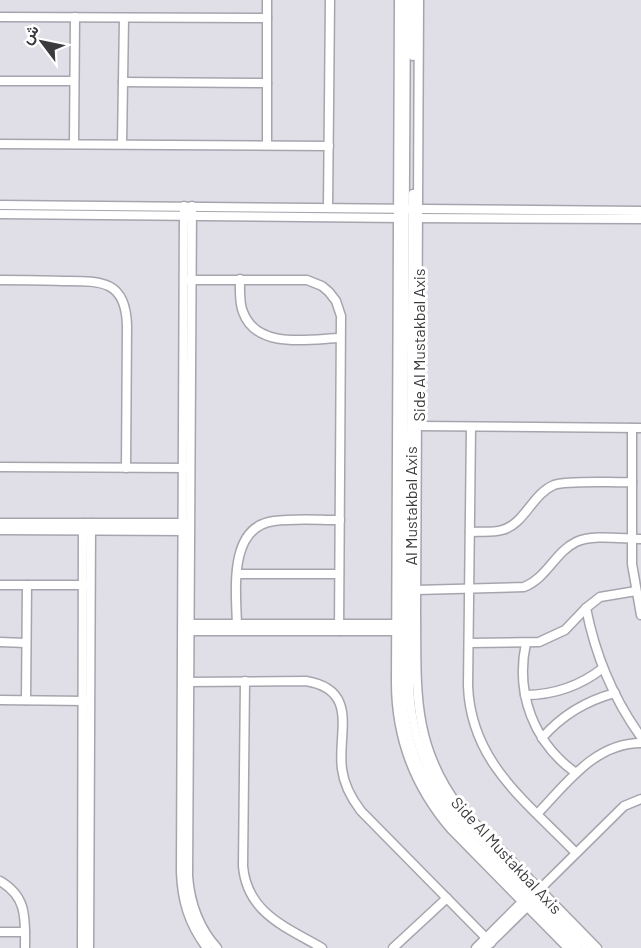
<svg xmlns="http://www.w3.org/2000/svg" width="641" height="948" font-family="Barlow,Vazirmatn,sans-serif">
	<rect width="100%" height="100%" fill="#e0dfe7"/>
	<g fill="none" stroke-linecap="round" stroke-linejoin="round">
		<defs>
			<g id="minor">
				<path d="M399,0L396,682C396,738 415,787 451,829L568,948"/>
				<path d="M406,0L402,682C402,736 420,784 456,825L577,948"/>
				<path d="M419,0L416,612C417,687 411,743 459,807L597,948"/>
				<polyline points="0,17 267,18"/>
				<polyline points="413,56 413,0"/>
				<polyline points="0,81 74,81"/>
				<polyline points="123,82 267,83"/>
				<polyline points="0,144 329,146"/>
				<polyline points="74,144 75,17"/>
				<polyline points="122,144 124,18"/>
				<polyline points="267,145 267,0"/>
				<path d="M413,194L409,682C410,730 424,772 453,811L587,948"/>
				<polyline points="0,205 641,211"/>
				<path d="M184,206L181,872C182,901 189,924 207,948"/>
				<path d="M192,206L188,876C190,903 199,928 217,948"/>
				<polyline points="328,207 330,0"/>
				<polyline points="0,214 402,218"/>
				<polyline points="414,218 641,219"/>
				<path d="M240,279C240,290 239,303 243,312C257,350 309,339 340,338"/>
				<path d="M0,280C21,280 41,280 62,281C100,281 126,279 127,326L126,468"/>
				<polyline points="186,280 307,280 322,286 329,292 336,301 341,316 339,631"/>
				<polyline points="417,426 641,428"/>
				<path d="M471,427L468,686C471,763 527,802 576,853"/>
				<polyline points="632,428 632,564 641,615"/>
				<polyline points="0,467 189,468"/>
				<polyline points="0,523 187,523"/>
				<polyline points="0,530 189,531"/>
				<path d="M470,532C480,531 492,533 502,530C525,524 532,494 554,485C568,480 614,483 632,482"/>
				<polyline points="237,574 339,574"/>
				<polyline points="0,585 87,585"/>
				<path d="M416,590L524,587C547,578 555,552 576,542C592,534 623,539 641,539"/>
				<path d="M586,608C595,654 613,698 641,737"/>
				<polyline points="185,624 400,624"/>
				<path d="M237,629C237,596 226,527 274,521C295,518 318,520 340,520"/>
				<polyline points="186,631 401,631"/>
				<polyline points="0,642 26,643"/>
				<polyline points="469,643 539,642 565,630 586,608 600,597 636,591"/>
				<path d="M526,643C515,694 534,743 576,773"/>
				<path d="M245,681L243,866C247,913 286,927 322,948"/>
				<path d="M185,682L306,681C360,690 337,734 342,769C344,785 351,798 361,811L491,943"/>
				<path d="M525,695C554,695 580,686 603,668"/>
				<polyline points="0,700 87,701"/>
				<polyline points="26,700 27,585"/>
				<path d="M542,738C562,715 585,701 615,693"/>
				<path d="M538,813C567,783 595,743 641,743"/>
				<path d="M0,881C28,897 25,920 25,948"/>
				<polyline points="0,932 25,932"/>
				<polyline points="82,948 83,523"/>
				<polyline points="89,948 91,523"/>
				<polyline points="393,948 447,898"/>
				<polyline points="476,948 532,892 539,890 624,806 641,799"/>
				<polyline points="485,948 531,903"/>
			</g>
		</defs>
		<use href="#minor" stroke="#a6a5ad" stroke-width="11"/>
		<use href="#minor" stroke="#fff" stroke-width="8"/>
	</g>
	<g text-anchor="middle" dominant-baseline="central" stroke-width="6" stroke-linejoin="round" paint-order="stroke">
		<g font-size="16" fill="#3b3b3e" stroke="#fff">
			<text transform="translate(418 345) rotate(-90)">Side Al Mustakbal Axis</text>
			<text transform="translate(410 506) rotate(-90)">Al Mustakbal Axis</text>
			<text transform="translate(507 855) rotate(47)">Side Al Mustakbal Axis</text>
		</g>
	</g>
	<g transform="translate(42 42) rotate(302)" stroke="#ffffff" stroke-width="4.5" paint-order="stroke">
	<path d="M0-4.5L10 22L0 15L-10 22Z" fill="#3b3b3e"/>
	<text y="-9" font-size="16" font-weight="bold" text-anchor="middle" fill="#3b3b3e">ش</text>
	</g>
</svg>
